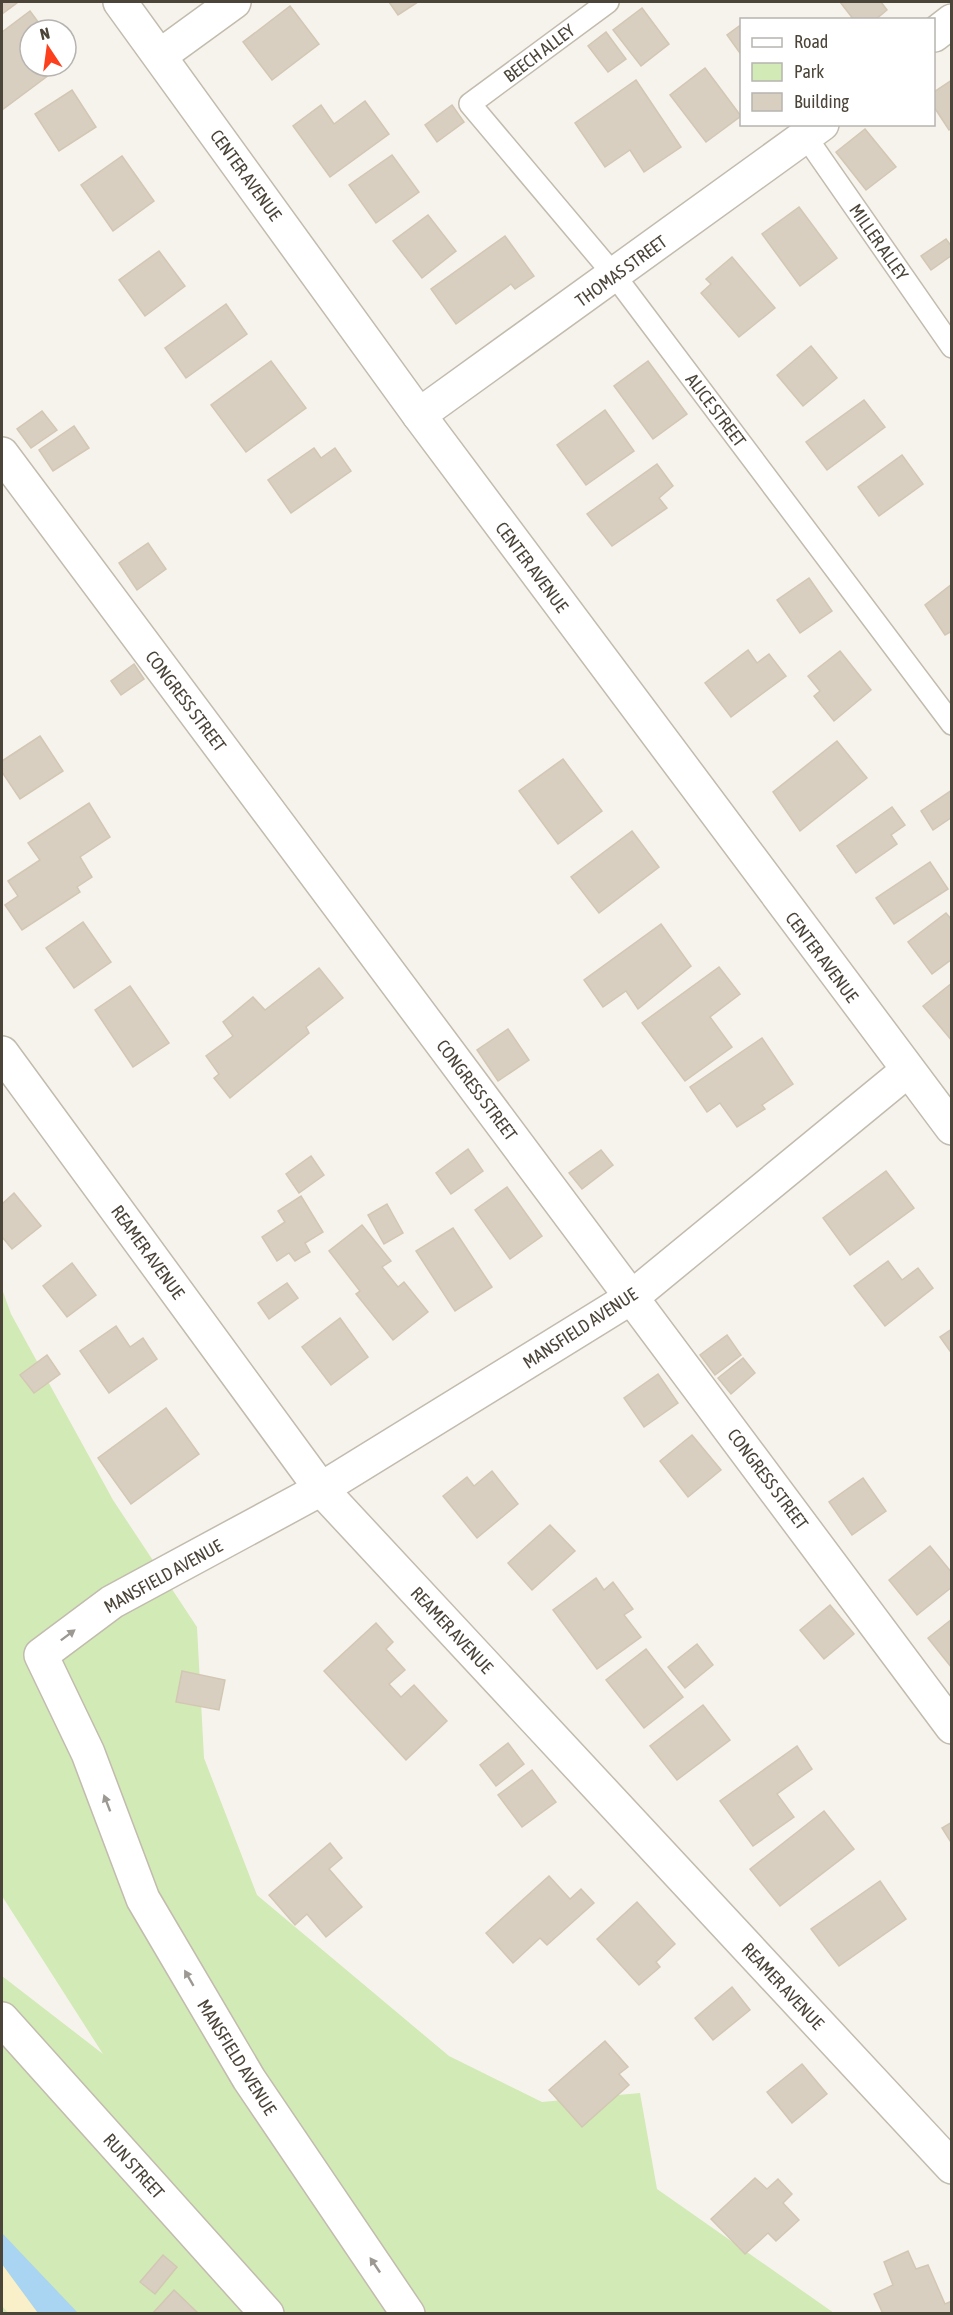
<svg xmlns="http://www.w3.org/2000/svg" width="953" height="2315" font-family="'Asap Condensed',sans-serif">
	<rect width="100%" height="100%" fill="#f6f3ec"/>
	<polygon fill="#d2eab5" points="2,1289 11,1314 113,1500 197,1627 204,1758 257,1895 449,2056 542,2102 640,2093 657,2189 834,2313 2,2313 2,1976 103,2054 2,1896"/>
	<polygon fill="#f9efc9" points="2,2264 38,2313 8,2313 2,2306"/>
	<polygon fill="#a9d4f2" points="2,2233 78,2313 38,2313 2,2264"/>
	<g fill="#d8cfc1" stroke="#d3c7b4" stroke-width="1.5">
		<polygon points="2,2 16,2 17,3 2,14"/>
		<polygon points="389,2 418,2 398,15"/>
		<polygon points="840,2 881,2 887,10 875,20 854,20"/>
		<polygon points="290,6 319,44 272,80 243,42"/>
		<polygon points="642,8 669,44 641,66 613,30"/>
		<polygon points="30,11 44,30 30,30 30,66 61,66 2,110 2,32"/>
		<polygon points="742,24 742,56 727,35"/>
		<polygon points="606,32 626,59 608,72 588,46"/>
		<polygon points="705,68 741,116 706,142 670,95"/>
		<polygon points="636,80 681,147 644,172 630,150 605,167 575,123"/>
		<polygon points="952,80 952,128 949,130 934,107 934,92"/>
		<polygon points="72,90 96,127 59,151 35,114"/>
		<polygon points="365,101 389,134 330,177 293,126 321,105 334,124"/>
		<polygon points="452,105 464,122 437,142 425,125"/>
		<polygon points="865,129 896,167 866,190 836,152"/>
		<polygon points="392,155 419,192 376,223 349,185"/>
		<polygon points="122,156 154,201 113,231 81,185"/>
		<polygon points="799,207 837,258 800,286 762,234"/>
		<polygon points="428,215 456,251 422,278 393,241"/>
		<polygon points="505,236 534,276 515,289 511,284 456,324 431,289"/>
		<polygon points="946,239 952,247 952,255 931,270 921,256"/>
		<polygon points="159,251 185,286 145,316 119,280"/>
		<polygon points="732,257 775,308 739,337 701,293 711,284 706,279"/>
		<polygon points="226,304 247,334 186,378 165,348"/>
		<polygon points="811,346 837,378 803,406 777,375"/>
		<polygon points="271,361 306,408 246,452 211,405"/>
		<polygon points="648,361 687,414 653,439 614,386"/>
		<polygon points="864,400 885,427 827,470 806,442"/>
		<polygon points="605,410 634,451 586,485 557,445"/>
		<polygon points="42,411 57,430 31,448 17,429"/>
		<polygon points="74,426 89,448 53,471 39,450"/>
		<polygon points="314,448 321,458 335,448 351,471 291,513 268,480"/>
		<polygon points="902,455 923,484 879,516 858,487"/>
		<polygon points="657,464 673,486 659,498 667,508 612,546 587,514"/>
		<polygon points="148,543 166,569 137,590 119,563"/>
		<polygon points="809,578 832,611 800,633 777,600"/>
		<polygon points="952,584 952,631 945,635 925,605"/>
		<polygon points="748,650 757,663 769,654 786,676 731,717 705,683"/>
		<polygon points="840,651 871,690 834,721 814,696 820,691 808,676"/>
		<polygon points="134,664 144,679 121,695 111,681"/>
		<polygon points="40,736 63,771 20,799 2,772 2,761"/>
		<polygon points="837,741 867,778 800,831 773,792"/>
		<polygon points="563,759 602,811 558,844 519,791"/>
		<polygon points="952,790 952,817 933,830 921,811"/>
		<polygon points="89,803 110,837 80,857 92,877 77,887 80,892 22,930 5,905 18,896 8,881 40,860 28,843"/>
		<polygon points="892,807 905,825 891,835 897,844 856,873 837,846"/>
		<polygon points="632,831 659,867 599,913 571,877"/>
		<polygon points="930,862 948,889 894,924 876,898"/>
		<polygon points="946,913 952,920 952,959 932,974 908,942"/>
		<polygon points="83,922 111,962 74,988 46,948"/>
		<polygon points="661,924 691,966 638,1009 626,991 603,1007 584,980"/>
		<polygon points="719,967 740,994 710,1017 732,1047 685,1081 642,1023"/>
		<polygon points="319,968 343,998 306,1027 309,1033 230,1098 214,1078 219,1074 206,1056 233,1036 223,1022 253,997 265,1010"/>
		<polygon points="952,983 952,1041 923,1006"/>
		<polygon points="130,986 169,1043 133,1067 95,1010"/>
		<polygon points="508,1029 529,1060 498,1081 477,1050"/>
		<polygon points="762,1038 793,1084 762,1105 765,1109 737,1127 720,1103 707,1112 690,1087"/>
		<polygon points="468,1149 483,1171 451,1194 436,1173"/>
		<polygon points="601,1150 613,1165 582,1189 569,1173"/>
		<polygon points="311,1156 324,1175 299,1193 286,1174"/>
		<polygon points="886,1171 914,1208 850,1255 823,1218"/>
		<polygon points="507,1187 542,1236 510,1259 475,1210"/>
		<polygon points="14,1193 41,1226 12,1249 2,1237 2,1204"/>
		<polygon points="301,1196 323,1232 305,1243 310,1252 295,1261 289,1253 277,1261 262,1237 285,1222 278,1211"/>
		<polygon points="387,1204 403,1233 384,1244 368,1215"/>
		<polygon points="362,1225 391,1261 382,1267 398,1287 404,1282 428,1312 393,1340 356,1294 360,1291 329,1251"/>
		<polygon points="453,1228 492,1287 455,1311 416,1251"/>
		<polygon points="888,1261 902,1280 918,1268 933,1288 885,1326 854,1286"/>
		<polygon points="72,1263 96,1295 67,1317 43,1286"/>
		<polygon points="287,1283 298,1298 269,1319 258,1303"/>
		<polygon points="340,1318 368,1357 331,1385 302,1347"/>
		<polygon points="116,1326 130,1347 143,1338 157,1359 109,1393 80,1351"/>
		<polygon points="952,1329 952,1354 940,1337"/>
		<polygon points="727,1335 741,1355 715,1375 700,1355"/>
		<polygon points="47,1355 60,1374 34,1393 20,1375"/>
		<polygon points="743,1358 755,1373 731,1394 718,1378"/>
		<polygon points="658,1374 678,1403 644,1427 624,1398"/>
		<polygon points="166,1408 199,1454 131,1504 98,1458"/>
		<polygon points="692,1435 721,1470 688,1497 660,1461"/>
		<polygon points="492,1471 518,1504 477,1538 443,1496 467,1477 474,1486"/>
		<polygon points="863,1478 886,1511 852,1535 829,1502"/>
		<polygon points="550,1525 575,1551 532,1590 508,1563"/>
		<polygon points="930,1546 952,1573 952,1587 917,1615 889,1580"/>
		<polygon points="596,1578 604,1590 613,1582 633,1609 624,1615 641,1637 597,1669 553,1610"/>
		<polygon points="830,1605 854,1634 824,1659 800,1630"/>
		<polygon points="952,1619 952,1668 928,1638"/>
		<polygon points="376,1623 393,1642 386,1649 405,1670 389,1684 401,1697 414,1685 447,1721 406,1760 324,1671"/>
		<polygon points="697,1644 713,1665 685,1688 668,1667"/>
		<polygon points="646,1649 683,1697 644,1728 606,1680"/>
		<polygon points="182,1671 225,1680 219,1710 176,1702"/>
		<polygon points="703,1705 730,1740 677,1780 650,1746"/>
		<polygon points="508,1743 524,1764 496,1786 480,1765"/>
		<polygon points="797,1746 812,1769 777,1794 794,1817 753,1846 720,1801"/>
		<polygon points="532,1770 556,1802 522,1827 498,1795"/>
		<polygon points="824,1811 854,1849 780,1906 750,1869"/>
		<polygon points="952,1822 952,1844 942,1828"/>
		<polygon points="330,1843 342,1858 329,1869 362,1907 326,1937 307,1914 295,1925 269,1895"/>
		<polygon points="549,1876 570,1899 581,1889 594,1903 547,1945 540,1938 513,1963 486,1933"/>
		<polygon points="880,1881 906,1919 839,1966 811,1929"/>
		<polygon points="637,1902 675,1944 656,1962 660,1967 639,1985 597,1939"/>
		<polygon points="732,1987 750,2010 713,2040 695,2018"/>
		<polygon points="605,2041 628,2067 619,2074 629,2085 582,2127 549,2090"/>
		<polygon points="802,2064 827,2094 792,2123 767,2092"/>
		<polygon points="755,2178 767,2189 778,2179 792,2194 783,2203 799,2220 776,2241 768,2233 745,2254 711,2219"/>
		<polygon points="908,2251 916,2269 928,2265 945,2304 952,2301 952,2314 883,2314 874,2294 893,2285 884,2262"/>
		<polygon points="163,2255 177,2267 155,2294 140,2282"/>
		<polygon points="174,2290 199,2314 152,2314"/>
	</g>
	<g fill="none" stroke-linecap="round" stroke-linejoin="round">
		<defs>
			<g id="lane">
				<polyline points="608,2 470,104 615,276 952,724"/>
				<polyline points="806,137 952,347"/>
			</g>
			<g id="street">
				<polyline points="120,2 419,415 952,1128"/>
				<polyline points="934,35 952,21"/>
				<polyline points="161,55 234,2"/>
				<polyline points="419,415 822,124"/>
				<polyline points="2,454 952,1727"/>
				<polyline points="2,1053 321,1489 952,2167"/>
				<polyline points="2,2019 267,2314"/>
				<polyline points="408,2314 249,2079 143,1899 88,1753 41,1655 112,1602 321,1489 632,1297 907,1071"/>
			</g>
		</defs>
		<use href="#lane" stroke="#c2bbae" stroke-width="24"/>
		<use href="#street" stroke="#c2bbae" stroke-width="36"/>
		<use href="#lane" stroke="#fff" stroke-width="21"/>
		<use href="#street" stroke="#fff" stroke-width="33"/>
	</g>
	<defs><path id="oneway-solid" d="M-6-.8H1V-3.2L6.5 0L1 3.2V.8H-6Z" transform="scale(1.5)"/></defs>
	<g fill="#9c9892">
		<use href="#oneway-solid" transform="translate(68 1635) rotate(-37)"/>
		<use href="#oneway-solid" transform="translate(107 1803) rotate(-111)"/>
		<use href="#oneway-solid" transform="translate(189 1978) rotate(-120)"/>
		<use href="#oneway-solid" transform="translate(375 2265) rotate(-124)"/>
	</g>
	<g text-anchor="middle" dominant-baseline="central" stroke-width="4.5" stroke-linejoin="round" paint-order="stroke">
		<g font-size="18" fill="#4b4439" stroke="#fff">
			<text transform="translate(539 53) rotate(-37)">BEECH ALLEY</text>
			<text transform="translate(246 175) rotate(54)">CENTER AVENUE</text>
			<text transform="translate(879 242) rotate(55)">MILLER ALLEY</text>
			<text transform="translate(621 271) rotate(-36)">THOMAS STREET</text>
			<text transform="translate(716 410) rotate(53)">ALICE STREET</text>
			<text transform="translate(532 567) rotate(53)">CENTER AVENUE</text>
			<text transform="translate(186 701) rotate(53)">CONGRESS STREET</text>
			<text transform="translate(822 957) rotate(53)">CENTER AVENUE</text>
			<text transform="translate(477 1090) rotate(53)">CONGRESS STREET</text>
			<text transform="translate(148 1252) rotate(54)">REAMER AVENUE</text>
			<text transform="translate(580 1328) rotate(-33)">MANSFIELD AVENUE</text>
			<text transform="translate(768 1479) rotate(53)">CONGRESS STREET</text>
			<text transform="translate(163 1576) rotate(-29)">MANSFIELD AVENUE</text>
			<text transform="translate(452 1630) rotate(47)">REAMER AVENUE</text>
			<text transform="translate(783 1986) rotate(47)">REAMER AVENUE</text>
			<text transform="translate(237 2057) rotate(58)">MANSFIELD AVENUE</text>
			<text transform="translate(134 2166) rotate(48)">RUN STREET</text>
		</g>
	</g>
	<rect width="953" height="2315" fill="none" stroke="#4b4439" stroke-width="6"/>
	<rect x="740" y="18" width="195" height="108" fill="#ffffff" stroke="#b7b4b0" stroke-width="1.5"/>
	<rect x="752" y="38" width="30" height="9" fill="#ffffff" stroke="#b7b4b0" stroke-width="1.5"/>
	<text x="794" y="48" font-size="18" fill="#4b4439">Road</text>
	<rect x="752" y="63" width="30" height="18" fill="#d2eab5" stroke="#b7b4b0" stroke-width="1.5"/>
	<text x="794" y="78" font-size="18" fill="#4b4439">Park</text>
	<rect x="752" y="93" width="30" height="18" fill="#d8cfc1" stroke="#b7b4b0" stroke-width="1.5"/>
	<text x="794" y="108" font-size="18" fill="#4b4439">Building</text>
	<g transform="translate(48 48) rotate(347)"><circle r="28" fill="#ffffff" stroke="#b7b4b0" stroke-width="1.5"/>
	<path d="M0-4.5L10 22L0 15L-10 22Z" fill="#fc3f1d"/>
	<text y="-9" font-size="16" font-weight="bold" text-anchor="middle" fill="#4b4439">N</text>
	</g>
</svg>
